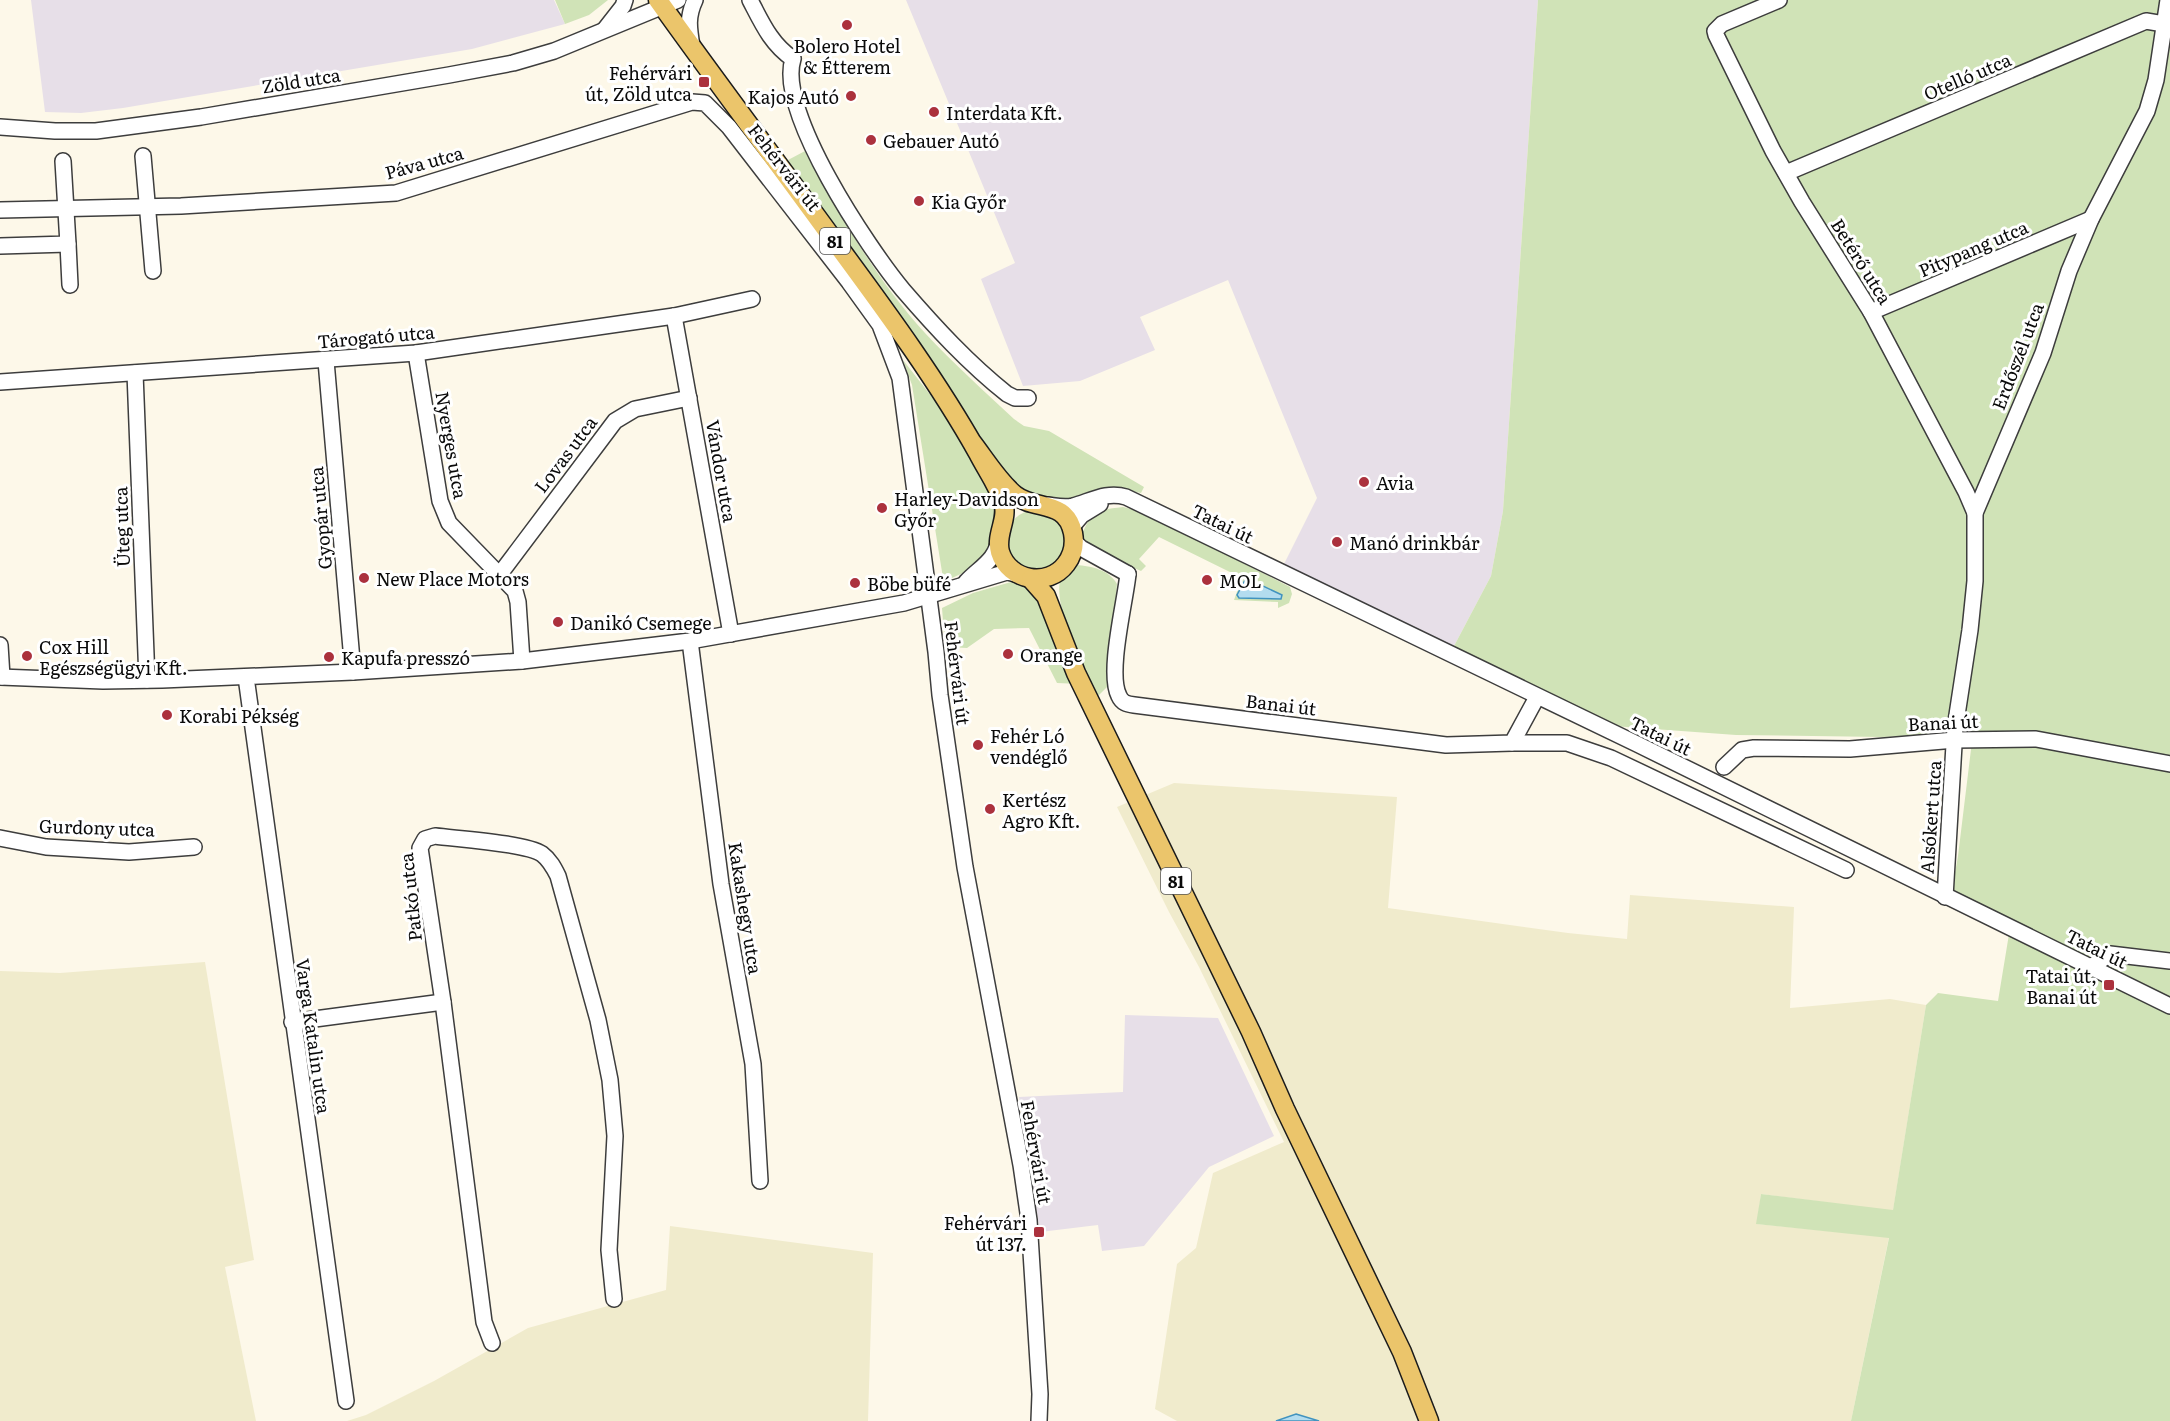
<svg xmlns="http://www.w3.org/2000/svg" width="2170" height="1421" font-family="Literata,serif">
	<rect width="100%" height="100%" fill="#fdf8e9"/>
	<g fill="#e7dfe8">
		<polygon points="31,0 554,0 565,24 472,49 123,108 81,113 45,112"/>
		<polygon points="906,0 1538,0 1503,511 1491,576 1453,648 1283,566 1317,498 1228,280 1140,317 1155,350 1080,381 1023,386 981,279 1015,263"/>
		<polygon points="1125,1015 1218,1018 1274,1136 1209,1167 1144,1246 1102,1251 1098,1225 1040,1232 1019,1097 1123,1092"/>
	</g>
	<g fill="#f0ebcc">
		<polygon points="1174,783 1397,797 1388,908 1568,933 1627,939 1630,895 1794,907 1790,1008 1890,999 1926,1005 1893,1211 1761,1194 1757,1224 1889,1237 1851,1421 1177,1421 1155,1409 1177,1264 1196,1248 1213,1173 1284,1142 1199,967 1169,912 1117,807"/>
		<polygon points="205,962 254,1260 225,1267 256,1421 0,1421 0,971 60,973"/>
		<polygon points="670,1226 873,1253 868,1421 347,1421 366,1415 434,1381 528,1328 666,1290"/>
	</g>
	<g fill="#d0e3b7">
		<polygon points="555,0 608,0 589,15 565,24"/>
		<polygon points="1538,0 2170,0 2170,1421 1851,1421 1889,1238 1756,1224 1761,1194 1893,1210 1926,1005 1938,993 1998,1001 2009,934 1949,907 1958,856 1973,733 1882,737 1736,735 1613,726 1453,648 1491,576 1503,511"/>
		<path d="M805,151C839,215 876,279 925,333C953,363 984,391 1014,419L1024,426L1049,431L1144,487L1141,493C1109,485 1106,492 1077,500C1066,503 1030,498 1021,492C1018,489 1014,485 1011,482L832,229L788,160Z"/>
		<polygon points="903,360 946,415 974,459 999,510 992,546 974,568 952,578 943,578 912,385"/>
		<path d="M1123,507L1143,512L1290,587L1292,594L1289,603L1278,608V602L1234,600L1242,578L1159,537L1139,559L1146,566L1141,571L1095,551L1080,540C1090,513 1094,510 1123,507Z"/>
		<circle cx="1036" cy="540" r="30"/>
		<path d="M1076,565C1092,566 1109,570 1117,584L1107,687L1096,698C1084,674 1054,608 1060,581C1062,573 1069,569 1076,565Z"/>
		<polygon points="1011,582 1026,584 1037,591 1080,684 1057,683 1029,628 994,629 967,648 945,647 942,608 973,593"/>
	</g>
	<g fill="#b3dcef" stroke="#4193bf" stroke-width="1.5">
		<polygon points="1248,579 1282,595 1281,599 1239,598 1237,595 1245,580"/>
		<polygon points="1296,1414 1319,1421 1276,1421"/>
	</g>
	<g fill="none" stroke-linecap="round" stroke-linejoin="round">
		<defs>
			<g id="minor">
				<path d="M750,0C762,23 771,44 793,59C776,111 869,249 903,290C935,327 968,363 1007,394L1015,398H1028"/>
				<polyline points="1779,0 1722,24 1715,31 1716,35 1773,151 1802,202 1871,312 1966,492 1975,513"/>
				<polyline points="605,29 623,6 625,0"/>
				<path d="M692,46C689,28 687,17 695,0"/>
				<polyline points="0,127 55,131 96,131 201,117 449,75 513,63 554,51 678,0"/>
				<polyline points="143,156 153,271"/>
				<polyline points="1786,173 2146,21 2164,24"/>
				<polyline points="0,210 181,206 396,193 692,102 705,103 729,127 849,282 880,325 900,378 936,652 940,695 965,867 1021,1165 1029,1220 1040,1394 1039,1421"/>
				<polyline points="68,244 70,285"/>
				<polyline points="0,246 68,244 63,161"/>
				<polyline points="1871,312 2091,219"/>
				<polyline points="674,316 731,634"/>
				<polyline points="416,353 440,501 449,523 515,591 518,602 522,661"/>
				<polyline points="326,361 353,672"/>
				<polyline points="135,373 147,680"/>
				<polyline points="0,382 416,353 674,316 752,299"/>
				<path d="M1048,505C1056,506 1064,508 1073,506C1091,501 1107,491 1126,497L1637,744L2170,1006"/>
				<polyline points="1071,528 1082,515 1100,504"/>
				<polyline points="1074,541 1081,548 1128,574"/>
				<polyline points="500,574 615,421 635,409 689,398"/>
				<path d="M1128,574C1125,603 1107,673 1119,696C1122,703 1127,704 1134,705L1446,745L1512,743L1537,697"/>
				<path d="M966,582C980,567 997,560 999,538"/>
				<polyline points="690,641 721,884 753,1064 760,1181"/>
				<polyline points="0,645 2,677"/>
				<polyline points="0,677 103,681 162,680 353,672 522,661 690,641 904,603 1007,572 1020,575"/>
				<polyline points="246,677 346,1401"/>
				<polyline points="1512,743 1567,743 1611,758 1846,870"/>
				<polyline points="1724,767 1742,750 1754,748 1850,749 1955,740 2036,739 2170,764"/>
				<polyline points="0,838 46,847 129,852 194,847"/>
				<polyline points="1945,897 1955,728 1970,630 1975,581 1975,513 2043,353 2069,271 2091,219 2147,111 2156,80 2168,0"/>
				<polyline points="2091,967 2110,954 2170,961"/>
				<polyline points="292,1022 443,1002"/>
				<path d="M492,1343L484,1322L443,1002L420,848L425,839L435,836C458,839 526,843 542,854C550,860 554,868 558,876L598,1020L610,1080L615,1136L609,1250L614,1299"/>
			</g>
			<g id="major">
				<path d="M658,0C718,84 780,166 841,250C889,315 938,382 978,453C986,469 998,485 1003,502C1009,519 995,534 1000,552C1009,581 1048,588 1066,564C1073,555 1075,544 1073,533C1066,499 1035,511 1015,495C998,481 985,459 971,441"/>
				<polyline points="1031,579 1046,596 1076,673 1251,1032 1285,1109 1402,1352 1429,1421"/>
			</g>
		</defs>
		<use href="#minor" stroke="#3d3d3d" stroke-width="18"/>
		<use href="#major" stroke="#1b1b1b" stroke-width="21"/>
		<use href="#minor" stroke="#fff" stroke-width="15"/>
		<use href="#major" stroke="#ebc56b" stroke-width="18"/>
	</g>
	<g fill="#ab313d" stroke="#fff" stroke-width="2">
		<circle cx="847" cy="25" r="6"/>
		<rect x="698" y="76" width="12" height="12" rx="3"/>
		<circle cx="851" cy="96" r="6"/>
		<circle cx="934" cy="112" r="6"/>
		<circle cx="871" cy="140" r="6"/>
		<circle cx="919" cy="201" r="6"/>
		<circle cx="1364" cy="482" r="6"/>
		<circle cx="882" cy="508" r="6"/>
		<circle cx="1337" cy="542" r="6"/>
		<circle cx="364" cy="578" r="6"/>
		<circle cx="1207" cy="580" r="6"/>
		<circle cx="855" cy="583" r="6"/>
		<circle cx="558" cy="622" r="6"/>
		<circle cx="1008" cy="654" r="6"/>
		<circle cx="27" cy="656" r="6"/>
		<circle cx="329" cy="657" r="6"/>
		<circle cx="167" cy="715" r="6"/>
		<circle cx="978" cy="745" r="6"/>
		<circle cx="990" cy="809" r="6"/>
		<rect x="2103" y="979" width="12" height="12" rx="3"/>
		<rect x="1033" y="1226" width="12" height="12" rx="3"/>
	</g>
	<g text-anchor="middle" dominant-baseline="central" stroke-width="6" stroke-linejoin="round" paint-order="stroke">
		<g fill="#fff" stroke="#545454" stroke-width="1.5">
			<rect x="820" y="228" width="30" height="26" rx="4.5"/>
			<rect x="1161" y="868" width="30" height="26" rx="4.5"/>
		</g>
		<g font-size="16" font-weight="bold" fill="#0a0a0a">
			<text x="835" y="241">81</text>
			<text x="1176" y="881">81</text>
		</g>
		<g font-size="18" fill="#0a0a0a" stroke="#fff" text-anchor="start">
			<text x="847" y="45" text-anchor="middle">Bolero Hotel<tspan x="847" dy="21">&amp; Étterem</tspan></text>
			<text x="692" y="72" text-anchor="end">Fehérvári<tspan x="692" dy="21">út, Zöld utca</tspan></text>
			<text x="839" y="96" text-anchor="end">Kajos Autó</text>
			<text x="946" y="112">Interdata Kft.</text>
			<text x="883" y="140">Gebauer Autó</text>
			<text x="931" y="201">Kia Győr</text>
			<text x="1376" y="482">Avia</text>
			<text x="894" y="498">Harley-Davidson<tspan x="894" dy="21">Győr</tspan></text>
			<text x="1349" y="542">Manó drinkbár</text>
			<text x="376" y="578">New Place Motors</text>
			<text x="1219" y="580">MOL</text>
			<text x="867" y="583">Böbe büfé</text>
			<text x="570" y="622">Danikó Csemege</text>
			<text x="39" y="646">Cox Hill<tspan x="39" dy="21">Egészségügyi Kft.</tspan></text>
			<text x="1020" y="654">Orange</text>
			<text x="341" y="657">Kapufa presszó</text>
			<text x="179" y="715">Korabi Pékség</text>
			<text x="990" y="735">Fehér Ló<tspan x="990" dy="21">vendéglő</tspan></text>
			<text x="1002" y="799">Kertész<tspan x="1002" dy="21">Agro Kft.</tspan></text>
			<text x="2097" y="975" text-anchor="end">Tatai út,<tspan x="2097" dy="21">Banai út</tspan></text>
			<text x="1027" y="1222" text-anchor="end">Fehérvári<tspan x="1027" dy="21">út 137.</tspan></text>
		</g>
		<g font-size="18" fill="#0a0a0a" stroke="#fff">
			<text transform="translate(1967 76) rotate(-23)">Otelló utca</text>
			<text transform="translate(301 80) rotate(-9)">Zöld utca</text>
			<text transform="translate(424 162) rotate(-15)">Páva utca</text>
			<text transform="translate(785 167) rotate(52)">Fehérvári út</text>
			<text transform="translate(1973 248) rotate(-23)">Pitypang utca</text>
			<text transform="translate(1862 261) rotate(58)">Betérő utca</text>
			<text transform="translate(376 336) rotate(-5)">Tárogató utca</text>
			<text transform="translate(2017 356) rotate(-69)">Erdőszél utca</text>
			<text transform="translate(452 445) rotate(80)">Nyerges utca</text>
			<text transform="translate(565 454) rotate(-53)">Lovas utca</text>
			<text transform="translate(722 471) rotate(80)">Vándor utca</text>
			<text transform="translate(320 518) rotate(-95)">Gyopár utca</text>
			<text transform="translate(1223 523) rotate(26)">Tatai út</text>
			<text transform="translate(121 527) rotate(-92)">Üteg utca</text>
			<text transform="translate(958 673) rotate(83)">Fehérvári út</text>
			<text transform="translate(1281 704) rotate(7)">Banai út</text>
			<text transform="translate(1943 722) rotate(-3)">Banai út</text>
			<text transform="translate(1661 735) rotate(26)">Tatai út</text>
			<text transform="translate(1930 817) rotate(-86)">Alsókert utca</text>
			<text transform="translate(97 827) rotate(2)">Gurdony utca</text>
			<text transform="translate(410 897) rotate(-96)">Patkó utca</text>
			<text transform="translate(746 908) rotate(81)">Kakashegy utca</text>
			<text transform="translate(2097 948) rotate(26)">Tatai út</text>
			<text transform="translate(314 1036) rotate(82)">Varga Katalin utca</text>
			<text transform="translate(1037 1152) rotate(80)">Fehérvári út</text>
		</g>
	</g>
</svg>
